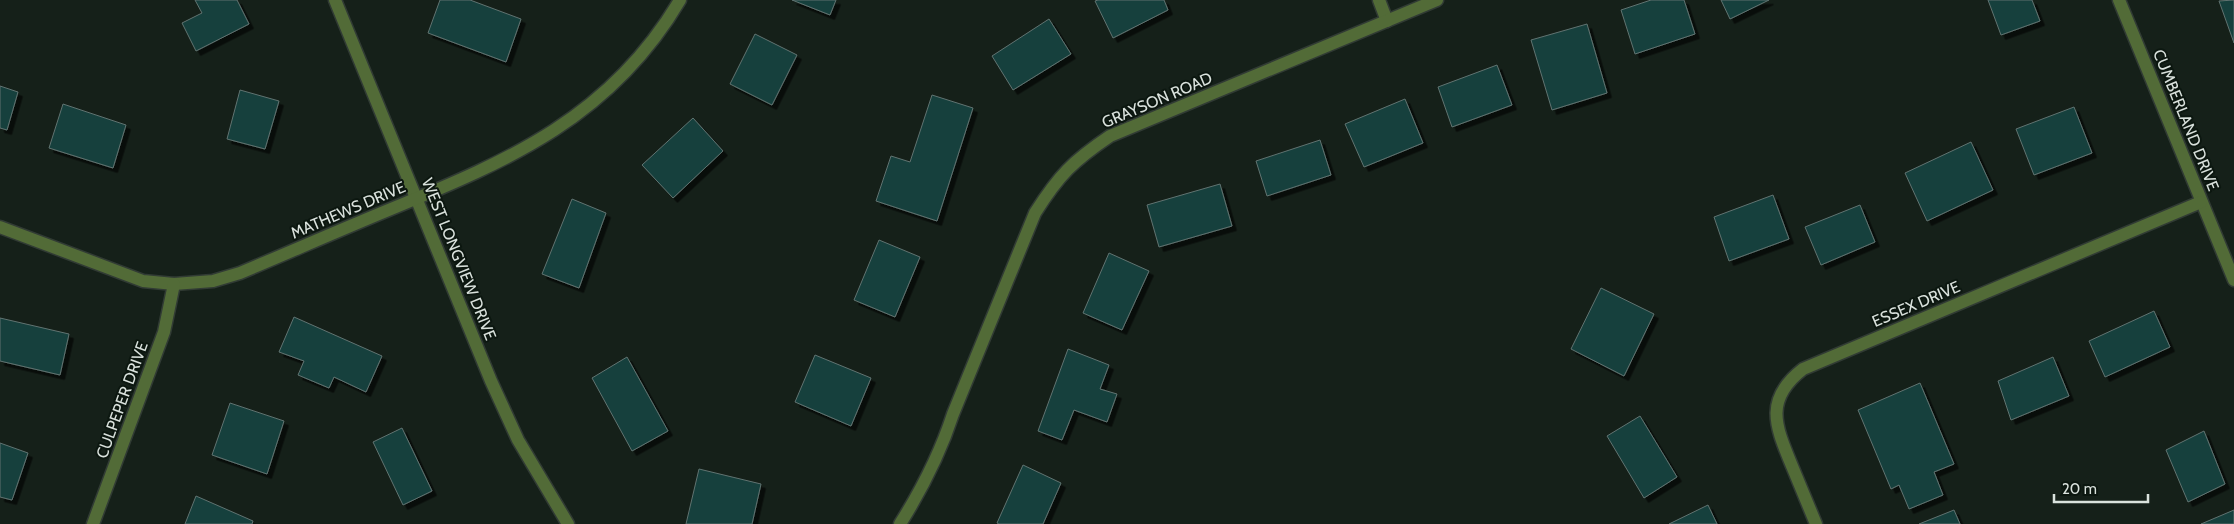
<svg xmlns="http://www.w3.org/2000/svg" width="2234" height="524" font-family="Cabin,sans-serif">
	<defs>
		<filter id="shadow"><feDropShadow dx="4.5" dy="4.5" stdDeviation="0" flood-color="#0009"/></filter>
	</defs>
	<rect width="100%" height="100%" fill="#152019"/>
	<g fill="#15413d" stroke="#617371" filter="url(#shadow)">
		<polygon points="195,0 237,0 249,24 196,51 182,23 202,13"/>
		<polygon points="440,0 470,0 521,19 506,62 428,33"/>
		<polygon points="792,0 836,0 830,15"/>
		<polygon points="1098,0 1164,0 1168,10 1113,38 1095,1"/>
		<polygon points="1651,0 1684,0 1695,34 1635,54 1621,10"/>
		<polygon points="1721,0 1769,0 1730,19"/>
		<polygon points="1988,0 2032,0 2040,21 2001,35"/>
		<polygon points="2234,0 2234,43 2219,1"/>
		<polygon points="1049,19 1071,54 1013,90 992,56"/>
		<polygon points="1587,24 1607,93 1552,110 1531,40"/>
		<polygon points="755,34 797,55 772,105 730,84"/>
		<polygon points="1497,65 1512,105 1452,127 1438,87"/>
		<polygon points="0,86 18,92 7,130 0,128"/>
		<polygon points="240,90 279,101 265,149 227,139"/>
		<polygon points="932,95 973,108 937,221 876,201 891,156 910,162"/>
		<polygon points="1405,99 1423,143 1364,167 1345,124"/>
		<polygon points="63,104 126,125 113,168 49,148"/>
		<polygon points="2074,107 2092,153 2034,175 2016,129"/>
		<polygon points="693,118 723,151 673,198 642,165"/>
		<polygon points="1320,140 1331,175 1267,196 1256,161"/>
		<polygon points="1971,142 1993,190 1927,221 1905,173"/>
		<polygon points="1220,184 1232,226 1159,247 1147,205"/>
		<polygon points="1773,195 1789,239 1729,261 1714,217"/>
		<polygon points="572,199 606,213 579,288 542,274"/>
		<polygon points="1860,205 1875,242 1821,265 1805,227"/>
		<polygon points="879,240 920,257 895,317 854,300"/>
		<polygon points="1109,253 1149,271 1122,330 1083,313"/>
		<polygon points="1601,288 1654,314 1624,376 1571,349"/>
		<polygon points="2154,311 2170,347 2105,377 2089,341"/>
		<polygon points="294,317 382,356 366,392 334,377 329,388 298,375 304,361 279,352"/>
		<polygon points="0,318 69,334 60,375 0,361"/>
		<polygon points="1068,349 1109,365 1100,389 1117,394 1107,422 1074,410 1062,440 1038,431"/>
		<polygon points="815,355 871,378 851,426 795,402"/>
		<polygon points="627,357 668,431 632,451 592,378"/>
		<polygon points="2053,357 2069,396 2011,420 1998,381"/>
		<polygon points="1920,383 1954,464 1934,472 1943,495 1909,509 1899,485 1891,489 1858,410"/>
		<polygon points="230,403 284,421 267,474 212,455"/>
		<polygon points="1640,416 1677,477 1644,498 1607,436"/>
		<polygon points="402,428 432,491 403,505 373,442"/>
		<polygon points="2204,431 2225,484 2188,502 2166,450"/>
		<polygon points="0,443 28,453 12,500 0,497"/>
		<polygon points="1023,465 1061,483 1043,524 999,524 997,523"/>
		<polygon points="699,469 761,484 752,524 686,524"/>
		<polygon points="196,496 253,521 252,524 185,524"/>
		<polygon points="1708,505 1717,524 1669,524"/>
		<polygon points="1954,510 1960,524 1919,524"/>
		<polygon points="2234,510 2234,524 2201,524"/>
	</g>
	<g fill="none" stroke-linecap="round" stroke-linejoin="round">
		<defs>
			<g id="minor">
				<polyline points="335,0 491,381 518,440 568,524"/>
				<polyline points="1379,0 1387,21"/>
				<polyline points="2119,0 2234,280"/>
				<path d="M0,227L143,281L174,284L213,281L240,273C290,252 340,230 391,209C510,160 611,117 680,0"/>
				<polyline points="93,524 164,332 174,284"/>
				<path d="M900,524C922,489 940,454 953,414L1035,213C1059,175 1073,161 1110,136L1437,0"/>
				<path d="M1816,524C1808,505 1800,485 1792,466C1776,427 1763,400 1803,369L2201,202"/>
			</g>
		</defs>
		<use href="#minor" stroke="#313b34" stroke-width="15"/>
		<use href="#minor" stroke="#526b37" stroke-width="12"/>
	</g>
	<g text-anchor="middle" dominant-baseline="central" stroke-width="4" stroke-linejoin="round" paint-order="stroke">
		<g font-size="16" fill="#dae2dd" stroke="#0c1710">
			<text transform="translate(1157 100) rotate(-23)">GRAYSON ROAD</text>
			<text transform="translate(2186 120) rotate(68)">CUMBERLAND DRIVE</text>
			<text transform="translate(348 210) rotate(-23)">MATHEWS DRIVE</text>
			<text transform="translate(459 259) rotate(68)">WEST LONGVIEW DRIVE</text>
			<text transform="translate(1916 304) rotate(-23)">ESSEX DRIVE</text>
			<text transform="translate(122 400) rotate(-70)">CULPEPER DRIVE</text>
		</g>
	</g>
	<path d="M2054 494v8h94v-8" fill="none" stroke="#dae2dd" stroke-width="2.5"/>
	<text x="2062" y="494" font-size="15" fill="#dae2dd" stroke="#0c1710" stroke-width="4" paint-order="stroke">20 m</text>
</svg>
